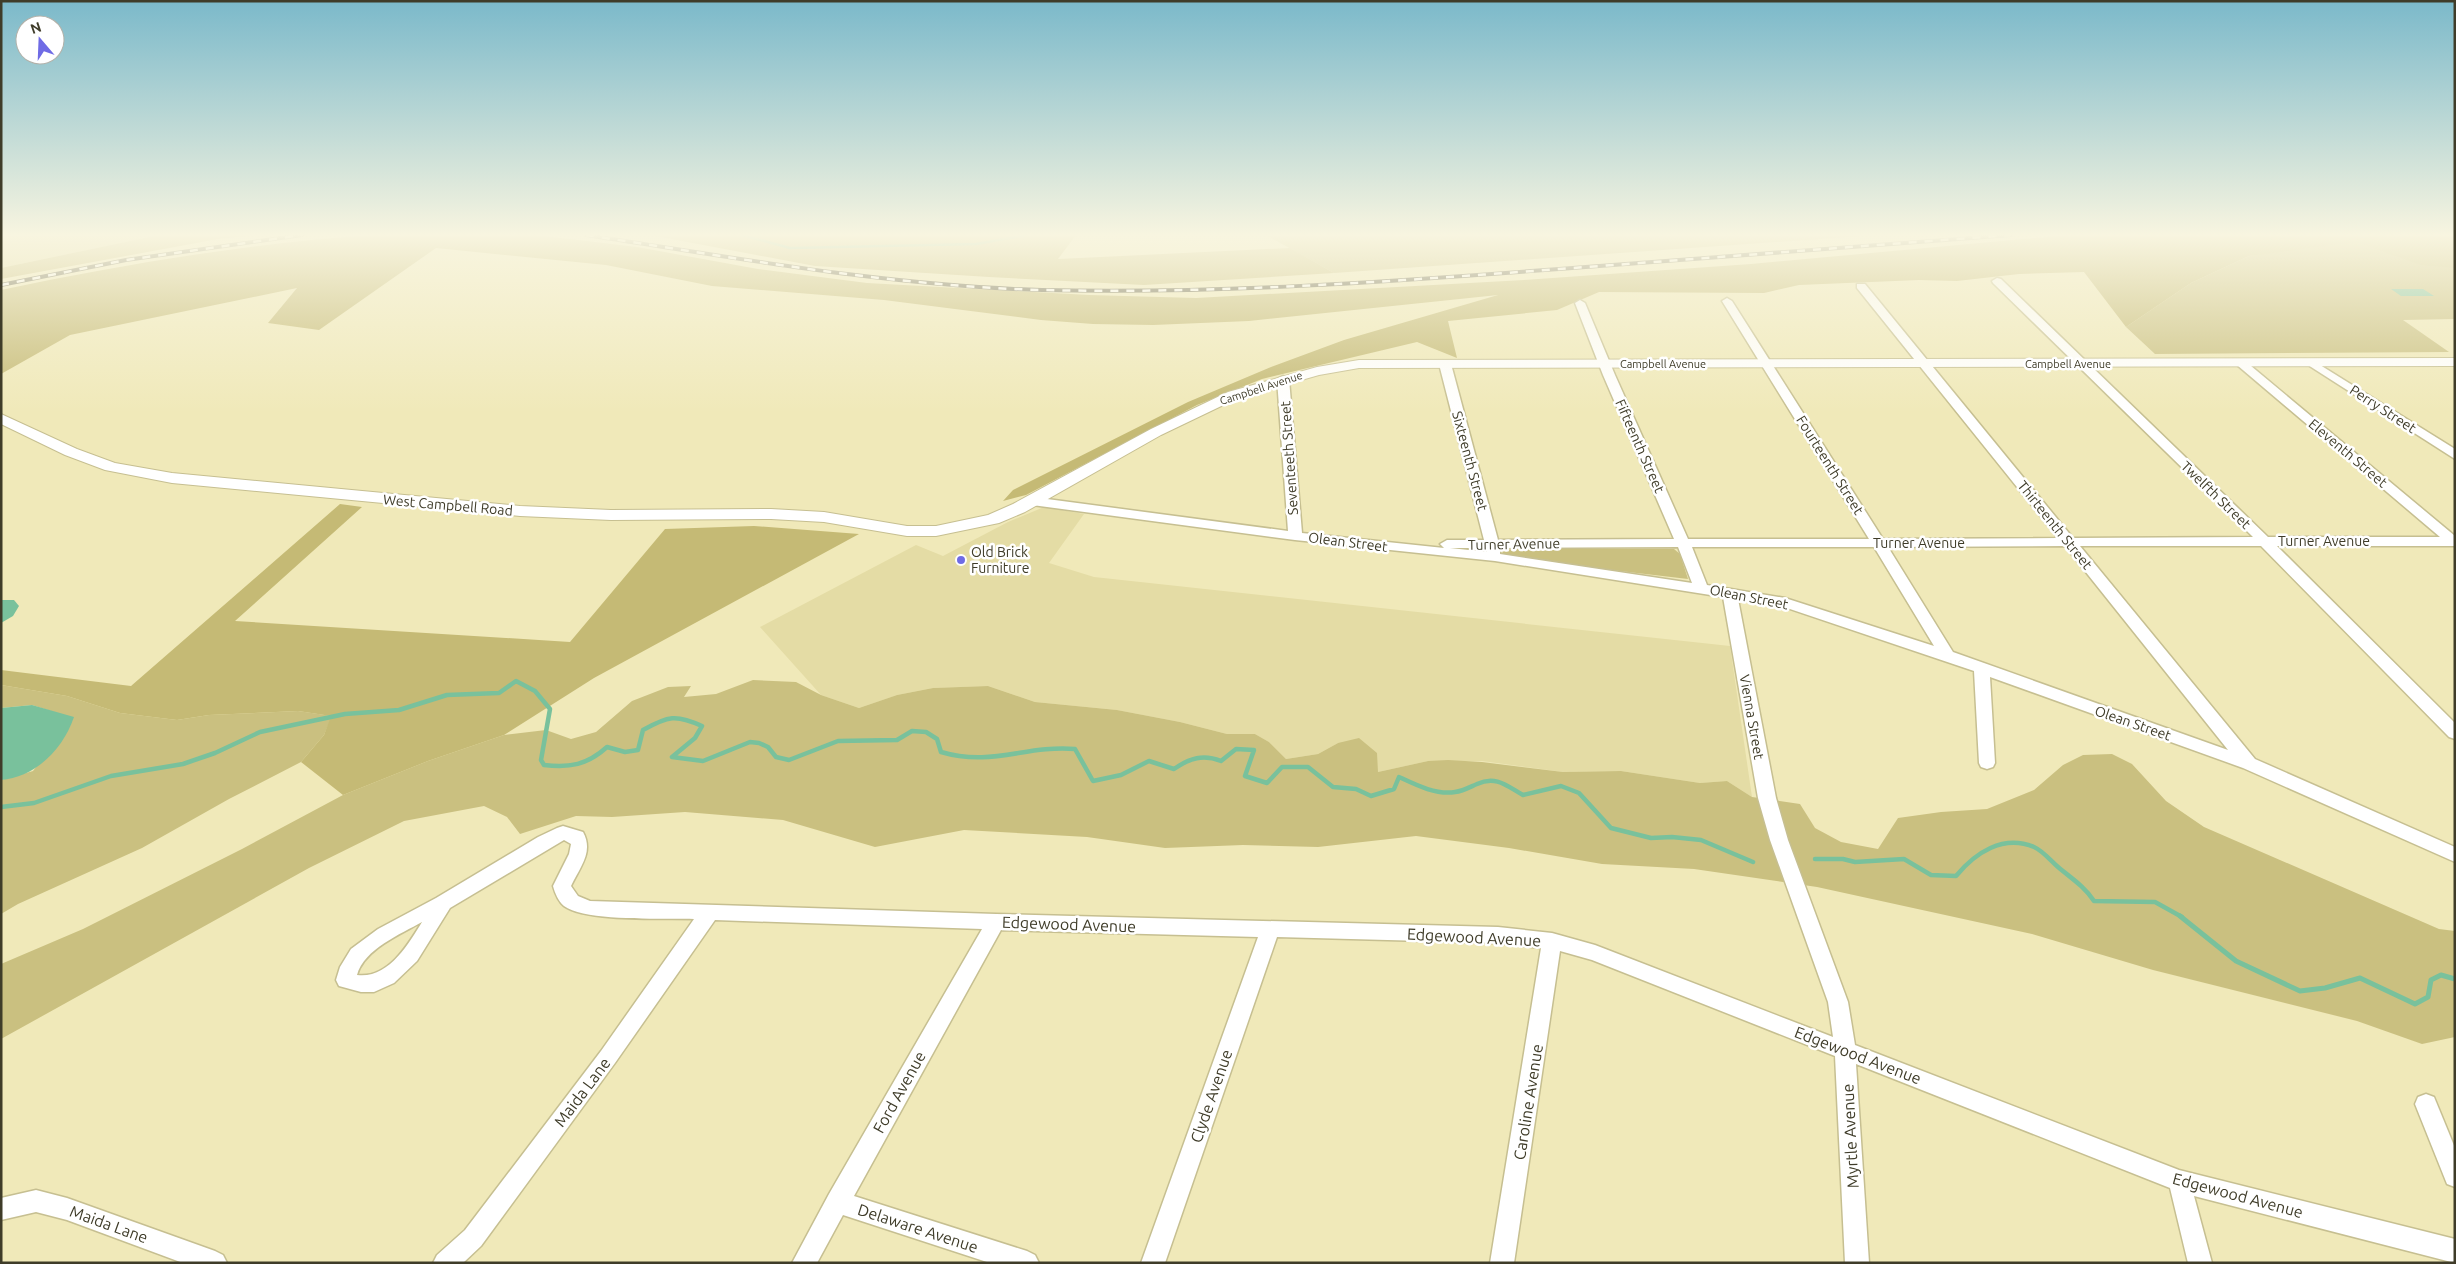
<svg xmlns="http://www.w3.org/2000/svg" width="2456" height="1264" font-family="Ubuntu,sans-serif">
	<rect width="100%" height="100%" fill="#f0e9b9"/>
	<g fill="#e4dca5">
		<polygon points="1,235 159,235 1,268"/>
		<polygon points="1044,507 1084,514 1049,563 1094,577 1730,646 1752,797 1727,781 1700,783 1621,771 1563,772 1482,761 1428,761 1378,772 1338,743 1318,754 1286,759 1269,742 1255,734 1227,734 1180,722 1117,710 1035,702 988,686 933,688 897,695 859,708 821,695 760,627 916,545 943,556 1008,522"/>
	</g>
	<g fill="#cac080">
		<polygon points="1266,235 1877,235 1334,273"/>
		<polygon points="2375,235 2455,235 2455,319 2403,320 2449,352 2155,354 2126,327 2191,283 2249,256"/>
		<polygon points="1501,548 1674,549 1680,554 1688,579 1508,558 1503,554"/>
		<polygon points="753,680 796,682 821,695 859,708 897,695 933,688 988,686 1035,702 1117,710 1180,722 1227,734 1255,734 1269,742 1286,759 1318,754 1338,743 1359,738 1377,753 1378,772 1428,761 1448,760 1482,762 1563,772 1621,771 1700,783 1727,781 1752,797 1800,804 1815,828 1841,842 1878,849 1898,818 1941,812 1987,809 2034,790 2063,765 2083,755 2112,754 2132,764 2166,801 2204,827 2439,929 2455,931 2455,1037 2422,1044 2357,1021 2153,970 2032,934 1817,887 1694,869 1602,864 1509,848 1416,836 1318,847 1243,845 1165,848 1087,837 964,830 875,847 783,820 685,812 612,817 576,816 520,834 507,817 484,806 404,821 309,868 1,1039 1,964 83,929 242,849 343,795 428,761 504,735 546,730 571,739 596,732 632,701 668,687 691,686 684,697 716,694"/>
		<polygon points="1,685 67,696 120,713 177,720 209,715 298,711 332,716 324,735 301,762 229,799 142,848 18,904 1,914 1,780 33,771 73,718 32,705 1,708"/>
	</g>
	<g fill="#c5ba75">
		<polygon points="159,235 259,235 218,239 1,279 1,268"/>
		<path d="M370,235H536L637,247L758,269L867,283L1089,295L1196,298L1524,280L1751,264L2068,235H2455V268L2421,265L2356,242L2249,256L2191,283L2126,327L2084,272L2019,274L1957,281L1919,280L1799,285L1764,293L1599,292L1557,310L1448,321L1457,358L1417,342L1262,379L1197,405L1026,495L1003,501L1013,490L1188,402L1271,367L1344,340L1498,295L1249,321L1153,325L1093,324L1041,320L884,300L712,286L606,265L436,248L319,330L268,323L297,288L70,335L1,374V290C124,264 245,244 370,235Z"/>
		<polygon points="650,235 1076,235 1058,259 1290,248 1334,273 1144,285 989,277 815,266"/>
		<polygon points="340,504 362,507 235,621 570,642 665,529 754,526 859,534 594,678 504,735 428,761 343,795 301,762 324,735 331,716 298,711 209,715 177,720 120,713 67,696 1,685 1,670 131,686"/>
	</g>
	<g fill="#79c19c">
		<polygon points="2391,289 2423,289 2434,296 2401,296"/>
		<polygon points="1,600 14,600 19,606 13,616 1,623"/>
		<path d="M32,705L74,717C63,749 36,777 1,780V708Z"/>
	</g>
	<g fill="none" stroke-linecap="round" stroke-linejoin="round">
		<polyline stroke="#79c19c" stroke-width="2.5" points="742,235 790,248 976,244 1026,235"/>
		<g stroke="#79c19c" stroke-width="4.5">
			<path d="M1,807L34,803L111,776L183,764L215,753L260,732L345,714L399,710L447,695L499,693L516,681L535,691L550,709L541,760L544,765C570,768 587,765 607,747L625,752L638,750L643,730C668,716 676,714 702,726L695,738L672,757L703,761L750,742L759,743L768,747L776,757L789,760L838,741L897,740L912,731L926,732L937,739L941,752C992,767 1025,745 1075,749L1093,781L1121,775L1149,761L1174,769C1190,758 1203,754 1221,761L1236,749L1254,750L1245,776L1267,783L1282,767H1308L1333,787L1356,789L1371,796L1394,789L1399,777C1416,785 1436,795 1455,792C1463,791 1470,787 1477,784C1496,775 1507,786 1523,795L1561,786L1579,793L1611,828L1651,838L1672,837L1701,840L1753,862"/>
			<path d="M1815,859H1843L1855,862L1904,859L1931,875L1956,876C1975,853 2003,834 2034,847C2043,851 2050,860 2058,867C2071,878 2084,886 2094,901L2155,902L2182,917"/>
		</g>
		<polyline stroke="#79c19c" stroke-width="5" points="2180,916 2236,961 2300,991 2325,988 2360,978 2415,1004 2428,997 2431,980 2441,975 2455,979"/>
		<defs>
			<g id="minor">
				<path d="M1997,278L2001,279L2268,537H2440L2237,365L2235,363L2241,360L2245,361L2455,536L2454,546H2277L2455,723V739L2449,737L2261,546H2080L2255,759L2455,847V862L2243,768L1990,677L1995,763L1993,767L1987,769L1981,767L1979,763L1974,671L1778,605L1738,599L1776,798L1788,840L1848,1002L1855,1045L2179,1170L2455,1239V1263L2194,1196L2212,1263H2188L2170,1188L1856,1064L1869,1263H1845L1835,1056L1592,960L1560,951L1514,1263H1490L1541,948L1498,943L1277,937L1165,1263H1141L1258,937L1001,930L854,1196L1027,1251L1035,1255L1039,1263H990L843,1215L817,1263H792L829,1194L982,929L715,920L615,1063L481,1246L463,1263H433L437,1255L465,1230L601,1051L694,919C665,918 586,922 564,906C558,901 555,893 553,886L569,854L571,844L564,840L450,908L417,961L394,983L374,992H361L339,986L336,980L340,967L351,949L378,929L436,898L538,837L557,828L563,826L583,832C594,852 580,867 571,886L578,896L590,901L996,914L1498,927L1552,933L1595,945L1833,1037L1828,1002L1770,840L1758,798L1723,597L1495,561L1295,540L1032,505L1025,501L1032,497L1288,531L1277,379L1283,376L1289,379L1302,533L1444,548L1440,544L1447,540H1484L1439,364L1445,361L1451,364L1498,540L1674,539L1603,375L1575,303L1580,300L1585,303L1615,375L1688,539H1869L1722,301L1727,298L1732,301L1883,539L2058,538L1857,288V284H1865L2073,538L2253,537L1993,283L1992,281ZM2065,546L2228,750L1953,652L1888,547ZM1678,547L1692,583L1500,554V548ZM1692,547H1874L1934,646L1785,598L1707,585ZM1450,548H1486L1487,552ZM422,922C408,945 388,979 357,975C364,949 401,934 422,922Z"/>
				<polygon points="2312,360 2455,449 2455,459 2308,365 2306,363"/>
				<polygon points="2426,1094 2434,1097 2455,1148 2455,1187 2447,1184 2415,1104 2418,1097"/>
				<polygon points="36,1190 67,1198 215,1251 223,1255 227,1263 183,1263 67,1220 36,1212 1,1220 1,1198"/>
			</g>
			<polygon id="tertiary" points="2455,358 2455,366 1359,368 1319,375 1238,398 1161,435 1025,512 999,523 936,536 907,536 824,522 771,519 611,520 520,516 172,483 105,470 65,455 1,424 1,414 77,449 115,463 172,473 520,506 611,510 771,509 824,512 907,526 936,526 988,515 1013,504 1151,429 1228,392 1317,367 1359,360"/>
		</defs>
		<use href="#minor" stroke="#c6bf91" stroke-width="3"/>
		<use href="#tertiary" stroke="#c6bf91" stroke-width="2"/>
		<use href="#minor" fill="#fff" fill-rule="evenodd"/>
		<use href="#tertiary" fill="#fff" fill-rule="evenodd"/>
		<defs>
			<g id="rail">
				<path d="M586,235C737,258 889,286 1042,290C1215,294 1387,282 1559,269C1710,258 1860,246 2011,235"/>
				<polyline points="1,285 126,260 302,235"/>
			</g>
		</defs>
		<use href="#rail" stroke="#56523b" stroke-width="4"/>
		<use href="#rail" stroke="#fff" stroke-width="2.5" stroke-dasharray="8" stroke-linecap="butt"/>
	</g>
	<linearGradient id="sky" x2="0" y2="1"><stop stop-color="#7bb9ca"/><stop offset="0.57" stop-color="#f8f5e0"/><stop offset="1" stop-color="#f8f5e0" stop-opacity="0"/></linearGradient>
	<rect width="2456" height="412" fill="url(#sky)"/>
	<circle fill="#6f6be5" stroke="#fff" stroke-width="2" cx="961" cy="560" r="5"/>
	<g text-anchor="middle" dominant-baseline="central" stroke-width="5" stroke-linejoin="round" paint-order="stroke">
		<g font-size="11" fill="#3f3c29" stroke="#fff">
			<text x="1663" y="364">Campbell Avenue</text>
			<text x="2068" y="364">Campbell Avenue</text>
			<text transform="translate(1261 388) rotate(-18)">Campbell Avenue</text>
		</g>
		<g font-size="14" fill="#3f3c29" stroke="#fff">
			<text transform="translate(2383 409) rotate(33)">Perry Street</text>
			<text transform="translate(1640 446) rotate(66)">Fifteenth Street</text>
			<text transform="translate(2348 453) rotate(40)">Eleventh Street</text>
			<text transform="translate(1289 458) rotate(-94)">Seventeeth Street</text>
			<text transform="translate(1470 461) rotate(75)">Sixteenth Street</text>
			<text transform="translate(1830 465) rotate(58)">Fourteenth Street</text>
			<text transform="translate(2216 495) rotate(44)">Twelfth Street</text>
			<text transform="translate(448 505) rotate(5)">West Campbell Road</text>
			<text transform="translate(2055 525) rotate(51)">Thirteenth Street</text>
			<text x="2324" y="541">Turner Avenue</text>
			<text transform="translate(1348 542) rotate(7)">Olean Street</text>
			<text x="1919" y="543">Turner Avenue</text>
			<text transform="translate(1514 544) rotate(-1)">Turner Avenue</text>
			<text transform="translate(1749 597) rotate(11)">Olean Street</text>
			<text transform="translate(1752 717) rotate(80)">Vienna Street</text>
			<text transform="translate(2133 723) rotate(19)">Olean Street</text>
		</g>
		<g font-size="14" fill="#3f3c29" stroke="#fff" text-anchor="start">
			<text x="971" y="552">Old Brick<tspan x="971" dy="16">Furniture</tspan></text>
		</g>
		<g font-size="16" fill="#3f3c29" stroke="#fff">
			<text transform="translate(1069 924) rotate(2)">Edgewood Avenue</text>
			<text transform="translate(1474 937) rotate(3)">Edgewood Avenue</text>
			<text transform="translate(1858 1055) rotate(21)">Edgewood Avenue</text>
			<text transform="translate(582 1092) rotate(-53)">Maida Lane</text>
			<text transform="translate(899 1092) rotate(-61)">Ford Avenue</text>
			<text transform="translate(1211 1096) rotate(-71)">Clyde Avenue</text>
			<text transform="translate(1528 1102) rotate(-81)">Caroline Avenue</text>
			<text transform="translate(1850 1136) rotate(-93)">Myrtle Avenue</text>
			<text transform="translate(2238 1195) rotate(15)">Edgewood Avenue</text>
			<text transform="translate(109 1224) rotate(20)">Maida Lane</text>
			<text transform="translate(918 1228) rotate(18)">Delaware Avenue</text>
		</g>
	</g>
	<rect width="2456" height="1264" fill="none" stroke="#3f3c29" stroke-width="5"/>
	<g transform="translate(40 40) rotate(341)"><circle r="24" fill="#ffffff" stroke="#b2b1a9"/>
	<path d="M0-4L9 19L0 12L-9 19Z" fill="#6f6be5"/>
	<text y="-8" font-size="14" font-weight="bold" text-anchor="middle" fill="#3f3c29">N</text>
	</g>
</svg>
